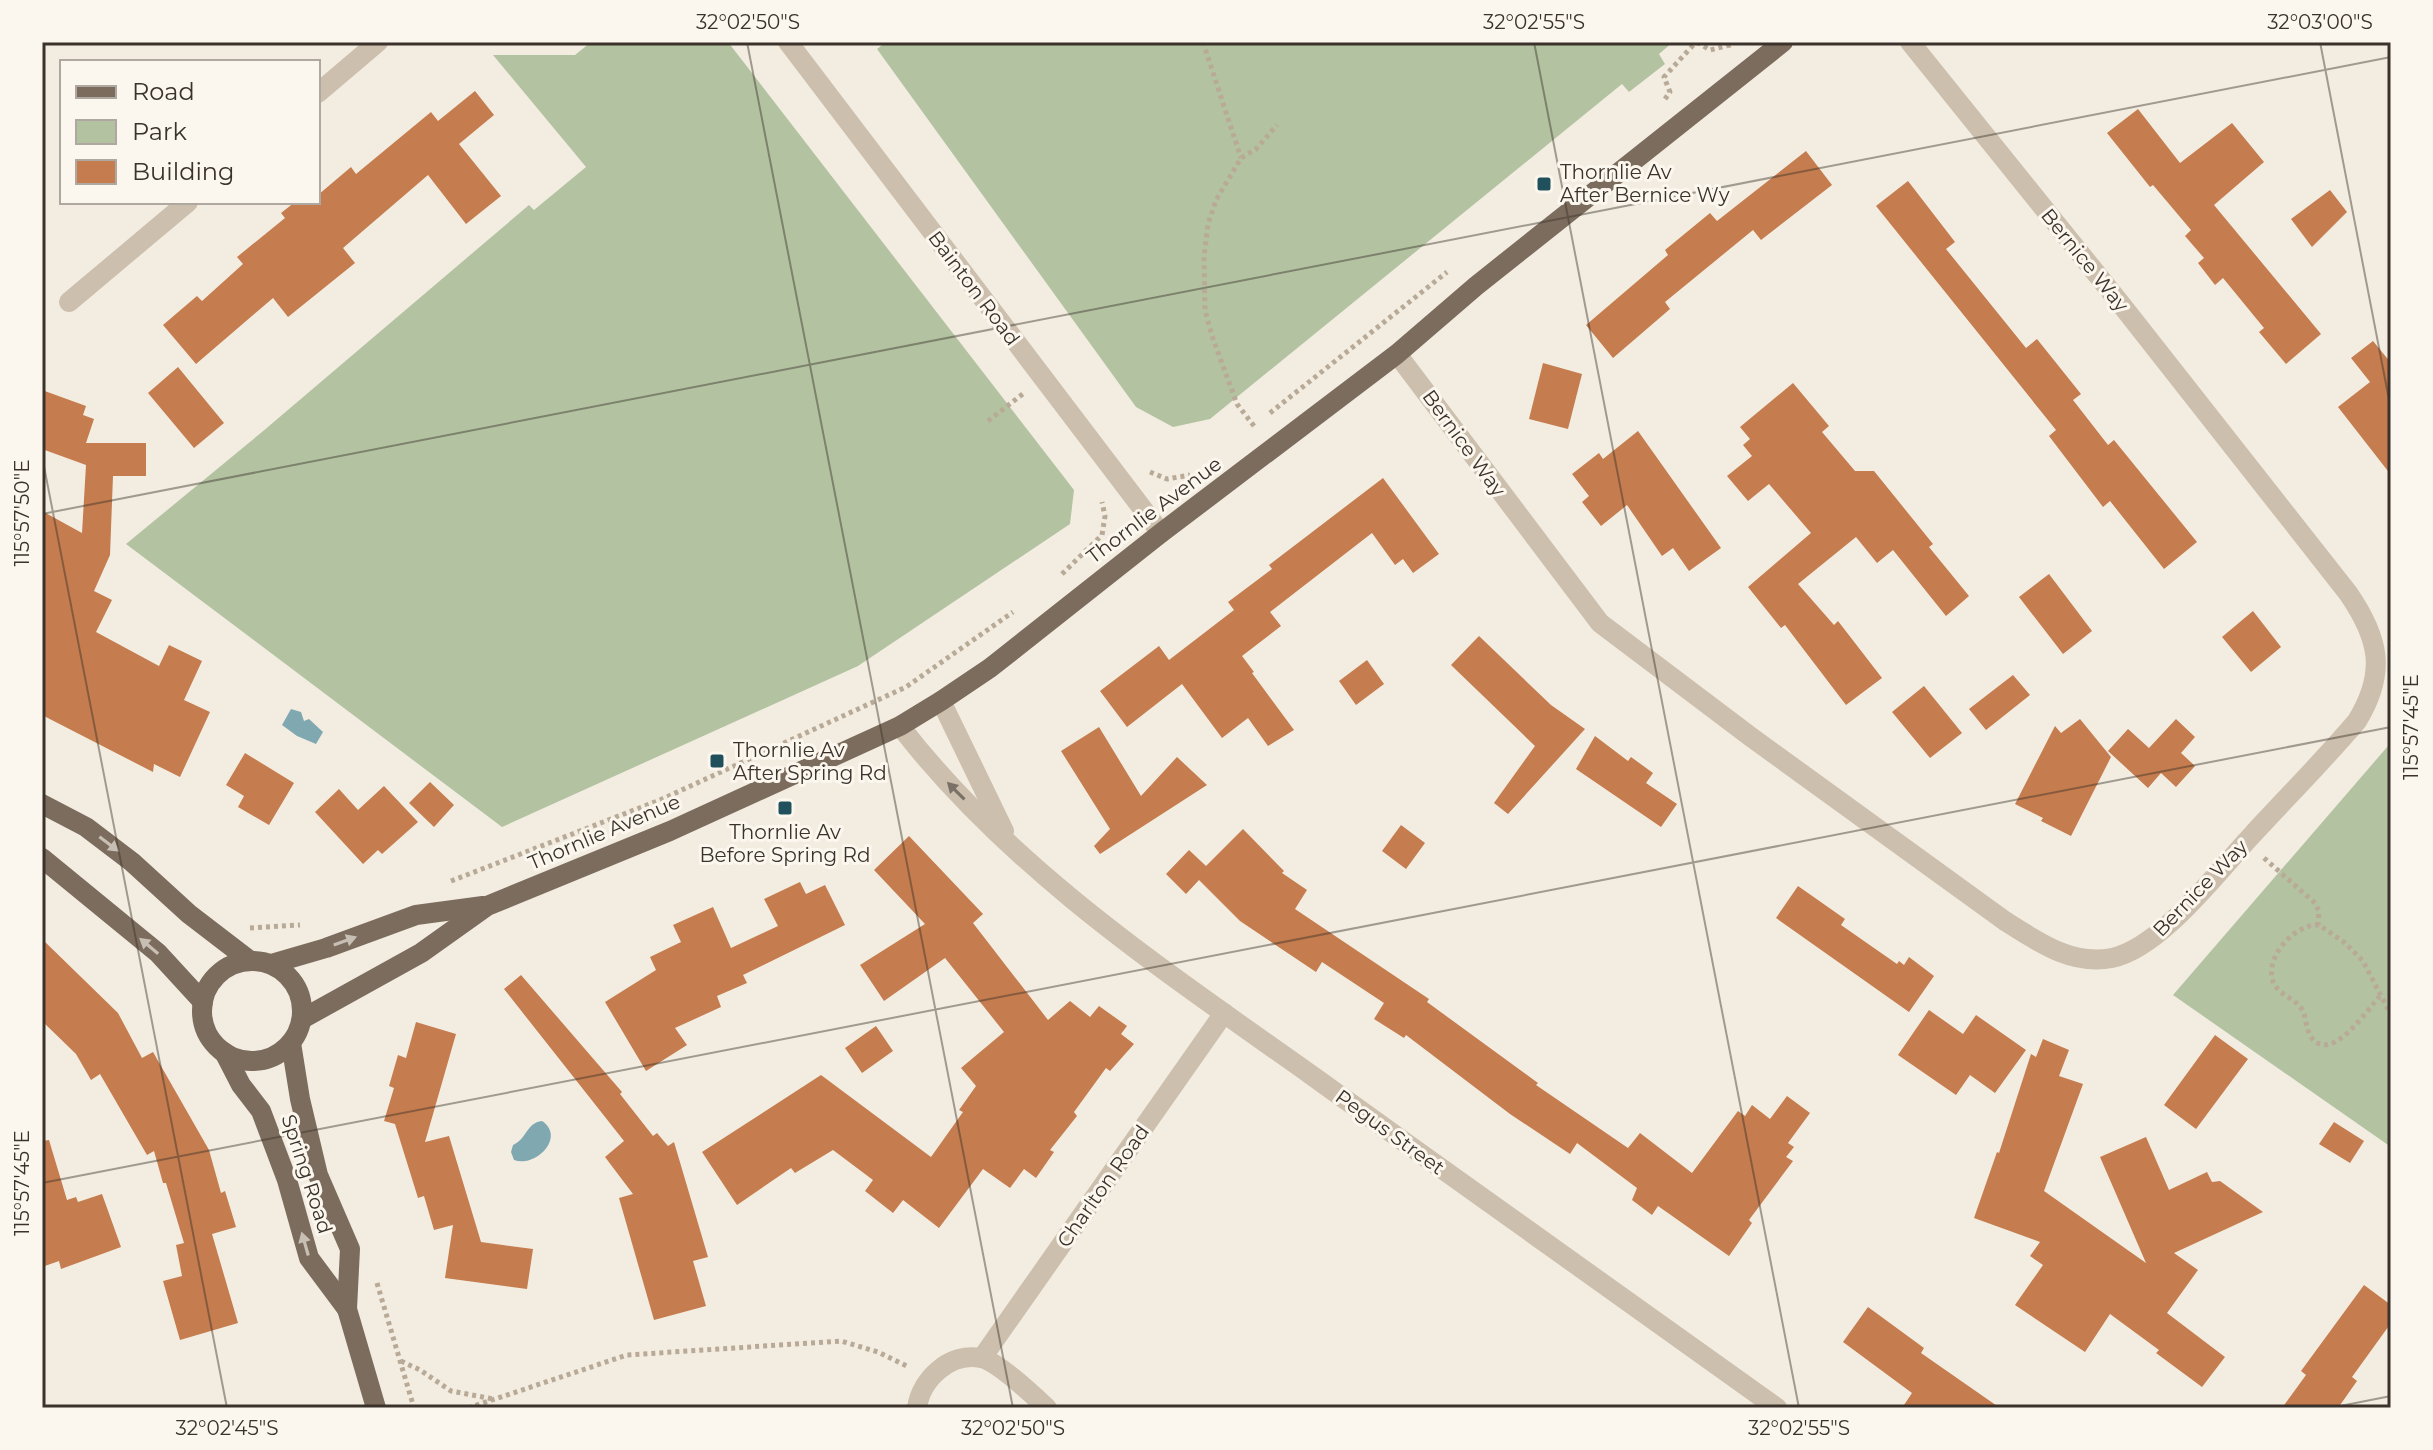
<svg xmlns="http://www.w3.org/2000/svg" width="2433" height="1450" font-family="Montserrat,sans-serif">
	<rect width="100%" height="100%" fill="#f3ede1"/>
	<g fill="#b3c3a1">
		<polygon points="591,42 728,42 1074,490 1070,524 858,666 502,827 126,544 262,432 529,205 534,210 586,167 493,55 575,55"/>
		<polygon points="886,42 1673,42 1659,54 1665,64 1629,92 1622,84 1210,419 1173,427 1136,407 877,49"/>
		<polygon points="2388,746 2391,748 2391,1147 2173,995"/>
	</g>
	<g fill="#80a8b1">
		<polygon points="291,709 301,712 304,721 309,719 323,732 316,744 297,736 282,725"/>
		<path d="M542,1121C566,1137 536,1168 514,1160L511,1152L513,1145C527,1139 526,1123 542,1121Z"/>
	</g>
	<g fill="#c57c4e">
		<polygon points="475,91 494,115 459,144 501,196 466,224 428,175 343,248 355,263 288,317 273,298 196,364 163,325 197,296 202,301 243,264 237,257 285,218 281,213 295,202 318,202 318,195 351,167 356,174 431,112 438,121"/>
		<polygon points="2138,109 2180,163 2232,123 2264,162 2214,205 2321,334 2286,364 2259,332 2264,328 2223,278 2215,285 2198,263 2204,258 2185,236 2191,230 2153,185 2150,187 2107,133"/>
		<polygon points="1806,151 1832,185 1761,240 1753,230 1665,302 1670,309 1613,358 1586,325 1668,255 1665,250 1710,213 1717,221"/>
		<polygon points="1908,181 1955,242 1946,249 2026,348 2037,339 2081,394 2073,400 2108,445 2114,440 2197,542 2164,569 2110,501 2103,507 2049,436 2056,430 1876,206"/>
		<polygon points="2330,190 2347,212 2312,247 2291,219"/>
		<polygon points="2373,341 2391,363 2391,475 2338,407 2370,382 2351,358"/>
		<polygon points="1543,363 1582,374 1568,429 1529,419"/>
		<polygon points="178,367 224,423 194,448 148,393"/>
		<polygon points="1793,383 1829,426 1822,432 1855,471 1874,471 1933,544 1929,547 1969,596 1946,616 1893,550 1877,563 1856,537 1798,584 1834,625 1838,621 1882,678 1846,705 1785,625 1781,628 1748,587 1811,533 1769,484 1748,501 1727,476 1752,456 1743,445 1750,439 1740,427"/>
		<polygon points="42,390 86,406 83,415 94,419 86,443 146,443 146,476 113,476 110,555 94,591 112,600 96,632 159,666 169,645 202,661 184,700 210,712 180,777 154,764 153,772 42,715 42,511 82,533 86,465 42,449"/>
		<polygon points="1638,431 1721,548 1689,571 1673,548 1662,556 1627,505 1601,526 1582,502 1589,496 1572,474 1599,453 1603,459"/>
		<polygon points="1383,478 1439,554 1413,573 1403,559 1395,565 1372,533 1270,612 1281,626 1242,656 1254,672 1252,673 1294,730 1268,746 1248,718 1222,738 1182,684 1127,727 1100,691 1159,646 1169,660 1234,610 1228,602 1272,569 1269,565"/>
		<polygon points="2049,574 2092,631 2063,654 2019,597"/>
		<polygon points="2253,611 2281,647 2251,672 2222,637"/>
		<polygon points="1479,636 1551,705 1585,729 1508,814 1494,803 1535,746 1451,665"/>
		<polygon points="1367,660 1384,684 1356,705 1339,681"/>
		<polygon points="2013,675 2030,695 1986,730 1969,709"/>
		<polygon points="1924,686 1962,733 1930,758 1892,712"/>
		<polygon points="2080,719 2111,757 2071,836 2041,821 2043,818 2015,804 2055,726 2061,733"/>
		<polygon points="2176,719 2195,737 2181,753 2195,766 2176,787 2161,773 2148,788 2108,751 2128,729 2149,748"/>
		<polygon points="1099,727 1141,796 1177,757 1207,785 1100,854 1094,846 1110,829 1061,751"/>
		<polygon points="1595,736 1628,761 1631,757 1653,773 1646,783 1677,804 1661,827 1576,769"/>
		<polygon points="245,753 294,783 269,825 238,807 244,796 226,785"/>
		<polygon points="430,782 454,805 434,827 409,803"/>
		<polygon points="384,786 418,822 382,854 378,850 363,864 315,812 339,789 358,810"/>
		<polygon points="1401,825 1425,843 1406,869 1382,851"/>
		<polygon points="1243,829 1284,871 1282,873 1307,890 1295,909 1429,999 1427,1002 1538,1083 1536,1085 1628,1148 1640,1133 1692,1173 1738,1111 1745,1116 1752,1105 1770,1119 1787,1096 1810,1113 1788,1143 1794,1147 1786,1157 1793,1161 1749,1220 1752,1223 1729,1256 1658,1206 1652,1215 1632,1200 1637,1188 1577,1143 1570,1154 1510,1114 1406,1035 1404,1038 1374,1019 1384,1003 1322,962 1316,972 1240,921 1199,880 1186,894 1166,874 1189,850 1206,866"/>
		<polygon points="909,836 983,914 973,923 1048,1020 1070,1001 1090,1017 1099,1006 1127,1026 1121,1034 1134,1044 1110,1071 1106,1068 1074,1112 1077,1116 1050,1150 1054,1152 1036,1178 1024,1169 1010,1188 983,1169 939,1228 903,1200 893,1213 865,1191 873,1180 833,1150 795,1173 791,1168 737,1205 702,1152 821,1075 931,1157 963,1112 959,1110 976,1086 961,1068 1004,1032 945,958 884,1001 860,965 925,924 874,870"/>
		<polygon points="800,882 806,894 825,885 845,925 743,975 747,983 717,996 721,1007 675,1028 687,1045 646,1071 605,1002 656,970 650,957 681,942 673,925 713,907 731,948 778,926 764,899"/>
		<polygon points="1798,886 1845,919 1841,925 1897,964 1899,961 1904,965 1909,957 1934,976 1909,1012 1776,918"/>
		<polygon points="42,939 118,1013 142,1058 153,1052 209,1150 221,1193 225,1191 236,1227 212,1234 238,1323 180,1340 163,1281 182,1276 176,1245 184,1243 166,1183 163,1183 154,1151 147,1155 100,1074 91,1080 76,1054 42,1021"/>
		<polygon points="521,975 622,1092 620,1094 653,1136 657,1133 668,1146 674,1142 708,1257 693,1261 706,1306 654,1320 619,1198 633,1194 605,1157 624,1141 504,989"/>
		<polygon points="1929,1010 1963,1034 1976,1015 2026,1050 1995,1093 1970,1075 1956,1095 1898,1055"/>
		<polygon points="416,1022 456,1034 425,1142 449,1136 481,1242 533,1249 527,1289 445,1278 453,1225 434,1230 424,1196 418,1198 395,1124 384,1121 394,1088 389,1086 398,1055 406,1058"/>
		<polygon points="876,1026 893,1051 862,1073 845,1048"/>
		<polygon points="2215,1035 2248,1059 2196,1129 2164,1105"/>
		<polygon points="2043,1039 2069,1050 2059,1076 2083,1084 2044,1191 2146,1263 2100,1157 2146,1137 2169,1190 2207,1172 2212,1182 2220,1181 2263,1212 2174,1253 2198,1270 2167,1313 2225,1357 2202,1387 2156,1353 2159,1350 2110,1314 2085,1352 2015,1305 2043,1265 2030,1256 2040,1242 1974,1218 1997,1152 1999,1153 2031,1054 2036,1057"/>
		<polygon points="2334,1122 2364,1141 2350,1163 2319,1144"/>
		<polygon points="49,1140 67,1200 76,1197 78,1202 102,1194 121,1247 61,1269 59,1261 42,1267 42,1141"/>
		<polygon points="2364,1285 2391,1305 2391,1323 2352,1377 2357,1381 2338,1408 2282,1408 2306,1375 2301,1371"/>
		<polygon points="1868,1307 1924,1348 1921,1353 2000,1408 1902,1408 1912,1393 1843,1342"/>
	</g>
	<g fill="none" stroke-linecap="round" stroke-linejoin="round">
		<g stroke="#b8aa97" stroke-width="5" stroke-dasharray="4 4" stroke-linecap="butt">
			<polyline points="1203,42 1241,158"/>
			<polyline points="1697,42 1710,50 1730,45 1735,42"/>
			<polyline points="1665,99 1670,92 1664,77 1696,42"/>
			<polyline points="1270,413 1447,272"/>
			<polyline points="988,421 1024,393"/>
			<polyline points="1254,426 1237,404 1212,336 1205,310 1204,257 1208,224 1216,200 1241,158 1256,149 1277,125"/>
			<polyline points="1150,472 1167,479 1190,475"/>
			<polyline points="1062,574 1102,535 1105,516 1102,502"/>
			<polyline points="2264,858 2315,903 2319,911 2318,925"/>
			<polyline points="451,881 660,800 906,687 1013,612"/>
			<polyline points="250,928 300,925"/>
			<path d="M2380,996C2367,1010 2331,1065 2311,1037C2305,1028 2307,1016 2301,1008C2294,998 2280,995 2274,984C2262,959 2295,923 2319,925L2344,942L2363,961L2391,1015"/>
			<polyline points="377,1283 414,1408"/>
			<polyline points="401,1361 420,1370 451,1391 493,1399"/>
			<polyline points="468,1408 627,1355 841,1341 878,1352 909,1367"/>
		</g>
		<g stroke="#ccbfad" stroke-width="20">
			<polyline points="788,42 1161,533"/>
			<polyline points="318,93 378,42"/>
			<polyline points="69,302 188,202"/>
			<path d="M1397,354L1600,623L1751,737L2005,921C2038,942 2072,966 2112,958C2161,948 2219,870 2253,834C2288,796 2324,760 2357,721C2387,672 2379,638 2348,593L2120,303L1910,42"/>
			<polyline points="941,701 1004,831"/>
			<path d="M900,726C1011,870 1168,973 1314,1077C1468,1188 1623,1298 1777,1408"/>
			<polyline points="982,1358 1224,1013"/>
			<path d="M917,1408C921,1379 950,1352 981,1358C997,1361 1034,1396 1047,1408"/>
		</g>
		<g stroke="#7c6c5d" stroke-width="20">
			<polyline points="42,804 86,827 132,862 189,914 249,960"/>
			<polyline points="42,858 158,953 203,1002"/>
			<circle cx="252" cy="1011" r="50"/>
			<polyline points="271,964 326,948 416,915 483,906"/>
			<polyline points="302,1019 421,953 487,906 670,831 900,726 941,701 990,668 1161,533 1397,354 1476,286 1783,42"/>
			<polyline points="291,1043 300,1099 318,1175 350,1249 347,1309 376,1408"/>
			<polyline points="224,1052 241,1085 261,1111 287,1180 309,1258 347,1309"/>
		</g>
	</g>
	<defs><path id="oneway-solid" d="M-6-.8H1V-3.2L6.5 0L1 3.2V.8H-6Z" transform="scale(2)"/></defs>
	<use fill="#7c7166" href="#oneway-solid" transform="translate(956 791) rotate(-135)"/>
	<g fill="#c8bfb4">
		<use href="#oneway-solid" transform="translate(109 844) rotate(37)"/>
		<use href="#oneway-solid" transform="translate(345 941) rotate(-20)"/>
		<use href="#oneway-solid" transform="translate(149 946) rotate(-140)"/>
		<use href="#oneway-solid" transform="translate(305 1244) rotate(-106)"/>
	</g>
	<path fill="none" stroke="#3a322b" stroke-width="2" stroke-opacity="0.45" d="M747,42L1013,1408M1534,42L1799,1408M2320,42L2391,410M42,456L227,1408M42,514L2391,57M42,1183L2391,727M2330,1408L2391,1396"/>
	<g fill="#20505c" stroke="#fbf7ee" stroke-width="3">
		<rect x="1536" y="176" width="16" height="16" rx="4"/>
		<rect x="709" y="753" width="16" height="16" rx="4"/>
		<rect x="777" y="800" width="16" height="16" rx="4"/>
	</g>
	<g text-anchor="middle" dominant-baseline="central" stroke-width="6" stroke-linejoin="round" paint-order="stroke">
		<g font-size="20" fill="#3a322b" stroke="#fbf7ee" text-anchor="start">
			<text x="1560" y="172">Thornlie Av<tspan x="1560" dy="23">After Bernice Wy</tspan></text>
			<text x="733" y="750">Thornlie Av<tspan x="733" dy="23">After Spring Rd</tspan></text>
			<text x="785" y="832" text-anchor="middle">Thornlie Av<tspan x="785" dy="23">Before Spring Rd</tspan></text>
		</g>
		<g font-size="20" fill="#3a322b" stroke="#fbf7ee">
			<text transform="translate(2085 260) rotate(51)">Bernice Way</text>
			<text transform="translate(974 288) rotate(53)">Bainton Road</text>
			<text transform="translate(1464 443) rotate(54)">Bernice Way</text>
			<text transform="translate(1154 510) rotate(-37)">Thornlie Avenue</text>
			<text transform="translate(604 832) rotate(-23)">Thornlie Avenue</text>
			<text transform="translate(2200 888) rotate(-46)">Bernice Way</text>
			<text transform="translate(1390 1132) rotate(36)">Pegus Street</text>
			<text transform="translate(307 1174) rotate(72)">Spring Road</text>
			<text transform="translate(1103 1186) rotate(-55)">Charlton Road</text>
		</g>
	</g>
	<rect width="2433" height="1450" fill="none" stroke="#fbf7ee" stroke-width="88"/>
	<rect x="60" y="60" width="260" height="144" fill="#fbf7ee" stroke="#aea8a0" stroke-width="2"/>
	<rect x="76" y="86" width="40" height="12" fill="#7c6c5d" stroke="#aea8a0" stroke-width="2"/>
	<text x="132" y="100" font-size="24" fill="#3a322b">Road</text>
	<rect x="76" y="120" width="40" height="24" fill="#b3c3a1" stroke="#aea8a0" stroke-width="2"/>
	<text x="132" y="140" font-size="24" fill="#3a322b">Park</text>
	<rect x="76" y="160" width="40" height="24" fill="#c57c4e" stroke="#aea8a0" stroke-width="2"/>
	<text x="132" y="180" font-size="24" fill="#3a322b">Building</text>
	<rect x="44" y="44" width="2345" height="1362" fill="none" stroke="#3a322b" stroke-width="3"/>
	<g font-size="20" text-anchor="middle" fill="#3a322b">
		<text x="748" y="29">32°02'50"S</text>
		<text x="1534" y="29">32°02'55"S</text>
		<text x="2320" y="29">32°03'00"S</text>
		<text transform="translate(22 513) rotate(-90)" y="7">115°57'50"E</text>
		<text transform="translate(2411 727) rotate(-90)" y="7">115°57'45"E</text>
		<text transform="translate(22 1183) rotate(-90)" y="7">115°57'45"E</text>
		<text x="227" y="1435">32°02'45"S</text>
		<text x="1013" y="1435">32°02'50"S</text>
		<text x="1799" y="1435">32°02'55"S</text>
	</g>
</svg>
